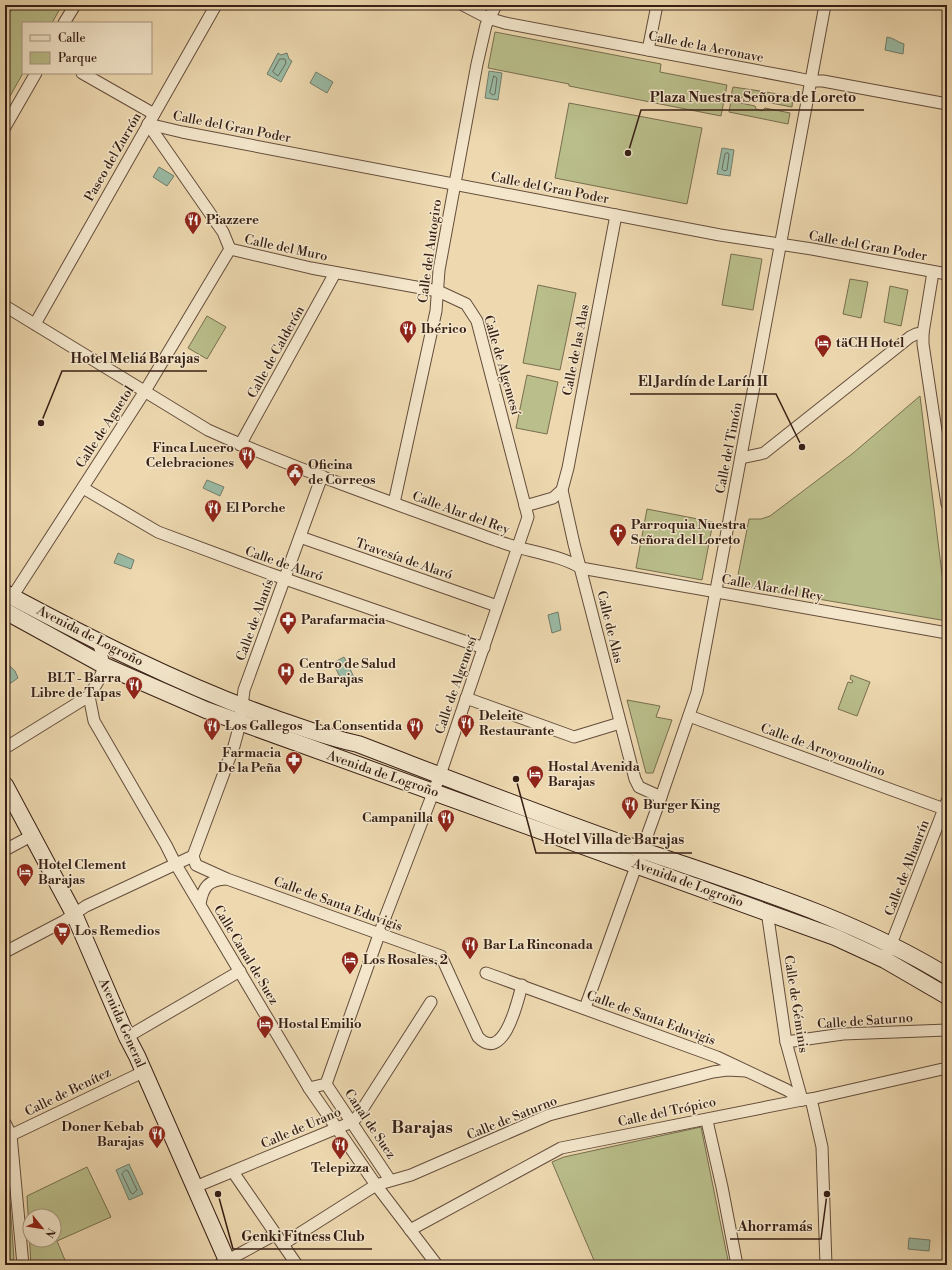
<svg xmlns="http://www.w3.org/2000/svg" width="952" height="1270" font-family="'Libre Bodoni',serif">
	<rect width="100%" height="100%" fill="#edd8af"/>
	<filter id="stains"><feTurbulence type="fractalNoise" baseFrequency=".005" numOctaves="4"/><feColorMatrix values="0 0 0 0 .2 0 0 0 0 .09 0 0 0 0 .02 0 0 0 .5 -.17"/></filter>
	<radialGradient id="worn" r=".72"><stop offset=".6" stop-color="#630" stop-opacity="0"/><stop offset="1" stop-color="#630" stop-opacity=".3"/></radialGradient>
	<g fill="#b9be8a" stroke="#786e50" fill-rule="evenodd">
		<polygon points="15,5 62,5 52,23 23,23 23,73 5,105 5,19"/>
		<polygon points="495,32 661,64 660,72 727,85 721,116 569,86 569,84 488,68"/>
		<polygon points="733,87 760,91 758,99 756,100 731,96"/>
		<polygon points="766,92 793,97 792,107 766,102"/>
		<polygon points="731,101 755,106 756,109 762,111 765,108 790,113 788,124 729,112"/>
		<polygon points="569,103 702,128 687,204 555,178"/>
		<polygon points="731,254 762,259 753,310 722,305"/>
		<polygon points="850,279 868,282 861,318 843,314"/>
		<polygon points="538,285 576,293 560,370 523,363"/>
		<polygon points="890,286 908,290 901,326 884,322"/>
		<polygon points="207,316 226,327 207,359 188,348"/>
		<polygon points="527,375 558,382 547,434 516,428"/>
		<polygon points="920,396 944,590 947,621 736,585 749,519 761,519 770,516 852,454"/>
		<polygon points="647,509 713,522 702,580 636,568"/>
		<polygon points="851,675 870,682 857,716 838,709 848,682 852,683 853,681 850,679"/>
		<polygon points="627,700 660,706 656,717 672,720 653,773 646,773"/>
		<polygon points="701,1127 729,1265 596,1265 552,1162 564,1157"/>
		<path d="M87,1167L111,1217L57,1241L67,1265H31L27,1196ZM30,1216H54V1240H30Z"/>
		<polygon points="10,1203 14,1259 5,1263 5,1205"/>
	</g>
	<g fill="#9abba5" stroke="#727d6b">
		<path d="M887,37C894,38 897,42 904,44L903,54L885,50Z"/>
		<polygon points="278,53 281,55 287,53 289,59 292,61 281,82 267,74"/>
		<polygon points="489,71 502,73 498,100 485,98"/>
		<polygon points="316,72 333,82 327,93 310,83"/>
		<polygon points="722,148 734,150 730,176 717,174"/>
		<polygon points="159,167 174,176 167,186 153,177"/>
		<polygon points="207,480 224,487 220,496 203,488"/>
		<polygon points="118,553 134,560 131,569 114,563"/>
		<polygon points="558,612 561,630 552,633 548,615"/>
		<polygon points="344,657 354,677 343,683 333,663"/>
		<polygon points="10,666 15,671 18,678 5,687 5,670"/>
		<polygon points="129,1164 143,1194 129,1200 116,1170"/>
		<polygon points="909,1238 930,1240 929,1251 908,1249"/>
	</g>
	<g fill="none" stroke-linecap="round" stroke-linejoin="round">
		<g stroke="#686d5d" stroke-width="1">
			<polygon points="280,59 285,59 286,63 278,76 273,72"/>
			<polygon points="494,76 497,78 495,94 493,95 490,93"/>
			<polygon points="728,153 729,155 727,170 724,171 722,169 725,154"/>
			<polygon points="126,1170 128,1171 137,1190 133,1194 131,1193 122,1174"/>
		</g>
		<defs>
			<g id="street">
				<polyline points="463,5 488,18 505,23 791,77 811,81 823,81 947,104"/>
				<polyline points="64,23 75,5"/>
				<polyline points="648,50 657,5"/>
				<polyline points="82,73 154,114"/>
				<polyline points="148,124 182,132 720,235 812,249 947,274"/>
				<polyline points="148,124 223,232 230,249"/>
				<polyline points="5,127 36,73"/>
				<polyline points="616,215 568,468 562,490 574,544 635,779 639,787 661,797"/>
				<polyline points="230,249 311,268 438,291 466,304 477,321 528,517 440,775 386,915 326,1084 309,1088"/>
				<polyline points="933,272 923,333 923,344 947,504"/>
				<path d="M5,306L208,430L226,438C315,476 407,508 498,541C523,551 559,554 581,568L947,633"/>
				<polyline points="35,324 216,5"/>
				<polyline points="240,445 335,273"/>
				<polyline points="741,458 764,453 910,337 916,334 923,333"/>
				<polyline points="83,488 158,532 268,573 484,648"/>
				<polyline points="394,503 436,311 439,270 477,64 486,25 496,5"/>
				<polyline points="525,506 553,498 562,490"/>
				<polyline points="300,537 497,606"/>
				<polyline points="12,597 145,391 230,249"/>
				<path d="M97,640C108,668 104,672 89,696L94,721L166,845L175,863L309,1088L376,1185L437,1265"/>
				<polyline points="466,698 574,737 620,723"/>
				<polyline points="689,716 947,810"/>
				<polyline points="5,748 89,696"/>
				<polyline points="5,850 33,835"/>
				<path d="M193,856L196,865L227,879L441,956L478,1037C504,1064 518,1000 522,985"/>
				<path d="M200,904C203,887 208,880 226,879"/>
				<polyline points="767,911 786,1042 802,1100"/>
				<polyline points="5,952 64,921 86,906 193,856 234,746 240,724 244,690 322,476"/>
				<polyline points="888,952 947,801"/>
				<polyline points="486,973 717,1057 787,1090 802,1100"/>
				<polyline points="585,1008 661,797 697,692 825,5"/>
				<polyline points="127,1037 240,971"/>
				<polyline points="786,1042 843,1034 947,1030"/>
				<polyline points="326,1084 390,1180"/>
				<polyline points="811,1099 822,1147 826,1265"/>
				<polyline points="707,1121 722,1187 737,1265"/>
				<polyline points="5,1123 11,1135 23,1265"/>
				<polyline points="5,1138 143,1072"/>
				<polyline points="233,1172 297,1265"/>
				<polyline points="195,1187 352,1122 358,1116 431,1002"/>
				<polyline points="410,1230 561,1148 802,1100 811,1099 947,1068"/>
				<polyline points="283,1244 376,1185 411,1175 549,1115 713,1072 727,1070 746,1071"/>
				<polyline points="219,1265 276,1234"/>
			</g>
			<g id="secondary">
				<path d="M5,593C91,639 179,684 271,717C300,727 328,738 358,744C452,780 546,817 641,850C745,886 853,918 947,976"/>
				<polyline points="5,611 105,666 206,710 835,937 885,960 947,996"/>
				<polyline points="5,785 74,914 127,1037 137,1056 229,1265"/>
			</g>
		</defs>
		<use href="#street" stroke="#644d3c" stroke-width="13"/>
		<use href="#secondary" stroke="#371f15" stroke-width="18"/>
		<use href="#street" stroke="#f3e6cb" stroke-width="11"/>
		<use href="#secondary" stroke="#f3e6cb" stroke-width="16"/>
	</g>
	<defs>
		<symbol id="restaurant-pin" viewBox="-11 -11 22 30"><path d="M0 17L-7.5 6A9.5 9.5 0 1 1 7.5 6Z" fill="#8f2418" stroke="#f3e6cb"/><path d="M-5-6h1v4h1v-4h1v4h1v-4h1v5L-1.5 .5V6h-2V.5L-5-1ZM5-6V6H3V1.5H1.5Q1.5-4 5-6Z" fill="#fff"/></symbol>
		<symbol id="hotel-pin" viewBox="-11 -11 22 30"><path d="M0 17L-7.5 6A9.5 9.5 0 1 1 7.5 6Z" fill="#8f2418" stroke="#f3e6cb"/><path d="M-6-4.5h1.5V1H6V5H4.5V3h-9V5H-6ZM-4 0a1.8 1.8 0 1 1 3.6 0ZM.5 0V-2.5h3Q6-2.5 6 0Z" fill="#fff"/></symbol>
		<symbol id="civic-pin" viewBox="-11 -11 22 30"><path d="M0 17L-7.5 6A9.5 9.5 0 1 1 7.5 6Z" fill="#8f2418" stroke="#f3e6cb"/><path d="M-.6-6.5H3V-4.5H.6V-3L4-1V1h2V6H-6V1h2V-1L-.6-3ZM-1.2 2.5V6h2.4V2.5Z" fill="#fff"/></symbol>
		<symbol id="church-pin" viewBox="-11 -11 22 30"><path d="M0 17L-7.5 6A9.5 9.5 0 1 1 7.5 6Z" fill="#8f2418" stroke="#f3e6cb"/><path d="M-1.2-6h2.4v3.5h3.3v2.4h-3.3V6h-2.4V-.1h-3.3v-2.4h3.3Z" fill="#fff"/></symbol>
		<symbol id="pharmacy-pin" viewBox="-11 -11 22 30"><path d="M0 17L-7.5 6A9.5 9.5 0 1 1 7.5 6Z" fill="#8f2418" stroke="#f3e6cb"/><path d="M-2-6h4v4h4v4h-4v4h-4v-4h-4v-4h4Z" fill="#fff"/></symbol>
		<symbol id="hospital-pin" viewBox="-11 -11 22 30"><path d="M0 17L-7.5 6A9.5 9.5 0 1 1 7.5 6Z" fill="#8f2418" stroke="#f3e6cb"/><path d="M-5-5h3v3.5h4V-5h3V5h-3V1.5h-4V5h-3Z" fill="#fff"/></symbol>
		<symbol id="supermarket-pin" viewBox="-11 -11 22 30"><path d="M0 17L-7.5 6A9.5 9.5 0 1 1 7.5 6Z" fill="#8f2418" stroke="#f3e6cb"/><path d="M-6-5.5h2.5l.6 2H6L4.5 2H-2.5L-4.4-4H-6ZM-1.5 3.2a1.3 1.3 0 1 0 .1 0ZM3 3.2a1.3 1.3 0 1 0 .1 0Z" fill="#fff"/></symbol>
	</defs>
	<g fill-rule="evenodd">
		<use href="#restaurant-pin" x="183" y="210" width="20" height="27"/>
		<use href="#restaurant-pin" x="398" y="319" width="20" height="27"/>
		<use href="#hotel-pin" x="813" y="333" width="20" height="27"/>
		<use href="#restaurant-pin" x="237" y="445" width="20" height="27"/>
		<use href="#civic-pin" x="285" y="462" width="20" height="27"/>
		<use href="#restaurant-pin" x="203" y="498" width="20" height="27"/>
		<use href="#church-pin" x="608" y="522" width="20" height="27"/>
		<use href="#pharmacy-pin" x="278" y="610" width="20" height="27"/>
		<use href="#hospital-pin" x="276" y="661" width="20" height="27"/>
		<use href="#restaurant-pin" x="124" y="675" width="20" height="27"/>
		<use href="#restaurant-pin" x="456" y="713" width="20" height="27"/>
		<use href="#restaurant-pin" x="202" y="716" width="20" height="27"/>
		<use href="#restaurant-pin" x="405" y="716" width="20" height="27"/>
		<use href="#pharmacy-pin" x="284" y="750" width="20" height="27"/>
		<use href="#hotel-pin" x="525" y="764" width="20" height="27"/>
		<use href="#restaurant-pin" x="620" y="795" width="20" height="27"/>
		<use href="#restaurant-pin" x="436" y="808" width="20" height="27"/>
		<use href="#hotel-pin" x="15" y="862" width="20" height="27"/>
		<use href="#supermarket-pin" x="52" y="921" width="20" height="27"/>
		<use href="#restaurant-pin" x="460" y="935" width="20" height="27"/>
		<use href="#hotel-pin" x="340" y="950" width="20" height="27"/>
		<use href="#hotel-pin" x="255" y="1014" width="20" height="27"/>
		<use href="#restaurant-pin" x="147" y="1124" width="20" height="27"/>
		<use href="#restaurant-pin" x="330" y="1135" width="20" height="27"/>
	</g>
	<g text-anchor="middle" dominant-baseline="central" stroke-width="3" stroke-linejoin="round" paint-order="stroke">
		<g font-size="13" fill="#371f15" stroke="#f3e6cb">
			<text transform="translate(706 47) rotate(11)">Calle de la Aeronave</text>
			<text transform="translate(232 127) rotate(11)">Calle del Gran Poder</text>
			<text transform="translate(113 157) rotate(-60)">Paseo del Zurrón</text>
			<text transform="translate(550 188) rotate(11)">Calle del Gran Poder</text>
			<text transform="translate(868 246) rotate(10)">Calle del Gran Poder</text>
			<text transform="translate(286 248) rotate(12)">Calle del Muro</text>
			<text transform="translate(430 251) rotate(-82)">Calle del Autogiro</text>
			<text transform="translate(576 350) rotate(-79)">Calle de las Alas</text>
			<text transform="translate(276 352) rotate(-61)">Calle de Calderón</text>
			<text transform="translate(502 365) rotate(74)">Calle de Algemesí</text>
			<text transform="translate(105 427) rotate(-57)">Calle de Aguetol</text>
			<text transform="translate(729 448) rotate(-79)">Calle del Timón</text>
			<text transform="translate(461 513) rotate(20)">Calle Alar del Rey</text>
			<text transform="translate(404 559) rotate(19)">Travesía de Alaró</text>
			<text transform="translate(284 564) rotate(19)">Calle de Alaró</text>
			<text transform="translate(772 588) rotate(10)">Calle Alar del Rey</text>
			<text transform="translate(255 620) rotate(-70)">Calle de Alanís</text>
			<text transform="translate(610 627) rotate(76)">Calle de Alas</text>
			<text transform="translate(90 636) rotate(27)">Avenida de Logroño</text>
			<text transform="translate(456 685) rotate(-71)">Calle de Algemesí</text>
			<text transform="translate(823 750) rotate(20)">Calle de Arroyomolino</text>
			<text transform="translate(383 774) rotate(19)">Avenida de Logroño</text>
			<text transform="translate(907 868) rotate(-69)">Calle de Alhaurín</text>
			<text transform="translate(688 883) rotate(20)">Avenida de Logroño</text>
			<text transform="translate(338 904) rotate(20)">Calle de Santa Eduvigis</text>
			<text transform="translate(246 955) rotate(59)">Calle Canal de Suez</text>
			<text transform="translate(796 1004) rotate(81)">Calle de Géminis</text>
			<text transform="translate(651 1018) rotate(20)">Calle de Santa Eduvigis</text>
			<text transform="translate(865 1021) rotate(-4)">Calle de Saturno</text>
			<text transform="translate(122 1023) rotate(66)">Avenida General</text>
			<text transform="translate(68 1092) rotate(-26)">Calle de Benítez</text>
			<text transform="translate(667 1112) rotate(-12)">Calle del Trópico</text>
			<text transform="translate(512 1118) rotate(-22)">Calle de Saturno</text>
			<text transform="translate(370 1124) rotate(56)">Canal de Suez</text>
			<text transform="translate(301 1128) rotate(-23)">Calle de Urano</text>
		</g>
		<g font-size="13" font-weight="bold" fill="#371f15" stroke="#f3e6cb" text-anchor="start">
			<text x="206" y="220">Piazzere</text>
			<text x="421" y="329">Ibérico</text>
			<text x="836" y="343">täCH Hotel</text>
			<text x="234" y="448" text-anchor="end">Finca Lucero<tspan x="234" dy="15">Celebraciones</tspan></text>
			<text x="308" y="465">Oficina<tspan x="308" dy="15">de Correos</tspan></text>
			<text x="226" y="508">El Porche</text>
			<text x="631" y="525">Parroquia Nuestra<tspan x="631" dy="15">Señora del Loreto</tspan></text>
			<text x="301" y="620">Parafarmacia</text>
			<text x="299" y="664">Centro de Salud<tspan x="299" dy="15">de Barajas</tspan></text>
			<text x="121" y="678" text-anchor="end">BLT - Barra<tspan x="121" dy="15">Libre de Tapas</tspan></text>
			<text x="479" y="716">Deleite<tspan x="479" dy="15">Restaurante</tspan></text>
			<text x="225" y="726">Los Gallegos</text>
			<text x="402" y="726" text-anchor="end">La Consentida</text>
			<text x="281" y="753" text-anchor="end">Farmacia<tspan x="281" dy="15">De la Peña</tspan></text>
			<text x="548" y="767">Hostal Avenida<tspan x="548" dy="15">Barajas</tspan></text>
			<text x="643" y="805">Burger King</text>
			<text x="433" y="818" text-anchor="end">Campanilla</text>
			<text x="38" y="865">Hotel Clement<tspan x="38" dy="15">Barajas</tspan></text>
			<text x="75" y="931">Los Remedios</text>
			<text x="483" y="945">Bar La Rinconada</text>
			<text x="363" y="960">Los Rosales, 2</text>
			<text x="278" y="1024">Hostal Emilio</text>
			<text x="144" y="1127" text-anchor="end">Doner Kebab<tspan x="144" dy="15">Barajas</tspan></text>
			<text x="340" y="1168" text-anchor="middle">Telepizza</text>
		</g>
		<g font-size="17" font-weight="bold" fill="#371f15" stroke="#f3e6cb">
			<text x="422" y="1128">Barajas</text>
		</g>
	</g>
	<path fill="none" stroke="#371f15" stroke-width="1.5" d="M628 153L641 110H864M41 423L62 371H207M802 447L776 394H630M516 779L536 853H692M827 1194L821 1239H730M218 1194L233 1249H372"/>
	<g fill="#371f15" stroke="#f3e6cb" stroke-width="1.5">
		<circle cx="628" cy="153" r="4"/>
		<circle cx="41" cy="423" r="4"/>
		<circle cx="802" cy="447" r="4"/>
		<circle cx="516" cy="779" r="4"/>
		<circle cx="827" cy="1194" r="4"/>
		<circle cx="218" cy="1194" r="4"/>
	</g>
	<g font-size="14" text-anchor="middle" font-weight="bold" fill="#371f15" stroke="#f3e6cb" stroke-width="3" stroke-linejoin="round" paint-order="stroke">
		<text x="753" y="102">Plaza Nuestra Señora de Loreto</text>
		<text x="135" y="363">Hotel Meliá Barajas</text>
		<text x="703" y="386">El Jardín de Larín II</text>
		<text x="614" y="844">Hotel Villa de Barajas</text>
		<text x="775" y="1231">Ahorramás</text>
		<text x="303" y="1241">Genki Fitness Club</text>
	</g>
	<rect width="952" height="1270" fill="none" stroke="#edd8af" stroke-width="20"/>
	<rect x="6" y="6" width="940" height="1258" fill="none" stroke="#371f15" stroke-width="2"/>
	<rect x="10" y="10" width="932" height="1250" fill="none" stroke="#371f15"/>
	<rect x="22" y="22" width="130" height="52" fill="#f3e6cb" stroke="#a89682"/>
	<rect x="30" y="35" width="20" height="6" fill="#f3e6cb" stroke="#a89682"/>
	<text x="58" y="42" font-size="12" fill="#371f15">Calle</text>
	<rect x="30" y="52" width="20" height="12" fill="#b9be8a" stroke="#a89682"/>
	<text x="58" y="62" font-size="12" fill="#371f15">Parque</text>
	<g transform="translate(42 1228) rotate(120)"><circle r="19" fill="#f3e6cb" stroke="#a89682"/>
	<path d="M0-3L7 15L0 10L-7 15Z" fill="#8f2418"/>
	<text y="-6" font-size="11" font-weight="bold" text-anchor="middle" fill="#371f15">N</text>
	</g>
	<rect width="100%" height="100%" filter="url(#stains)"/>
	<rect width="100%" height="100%" fill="url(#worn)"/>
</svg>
